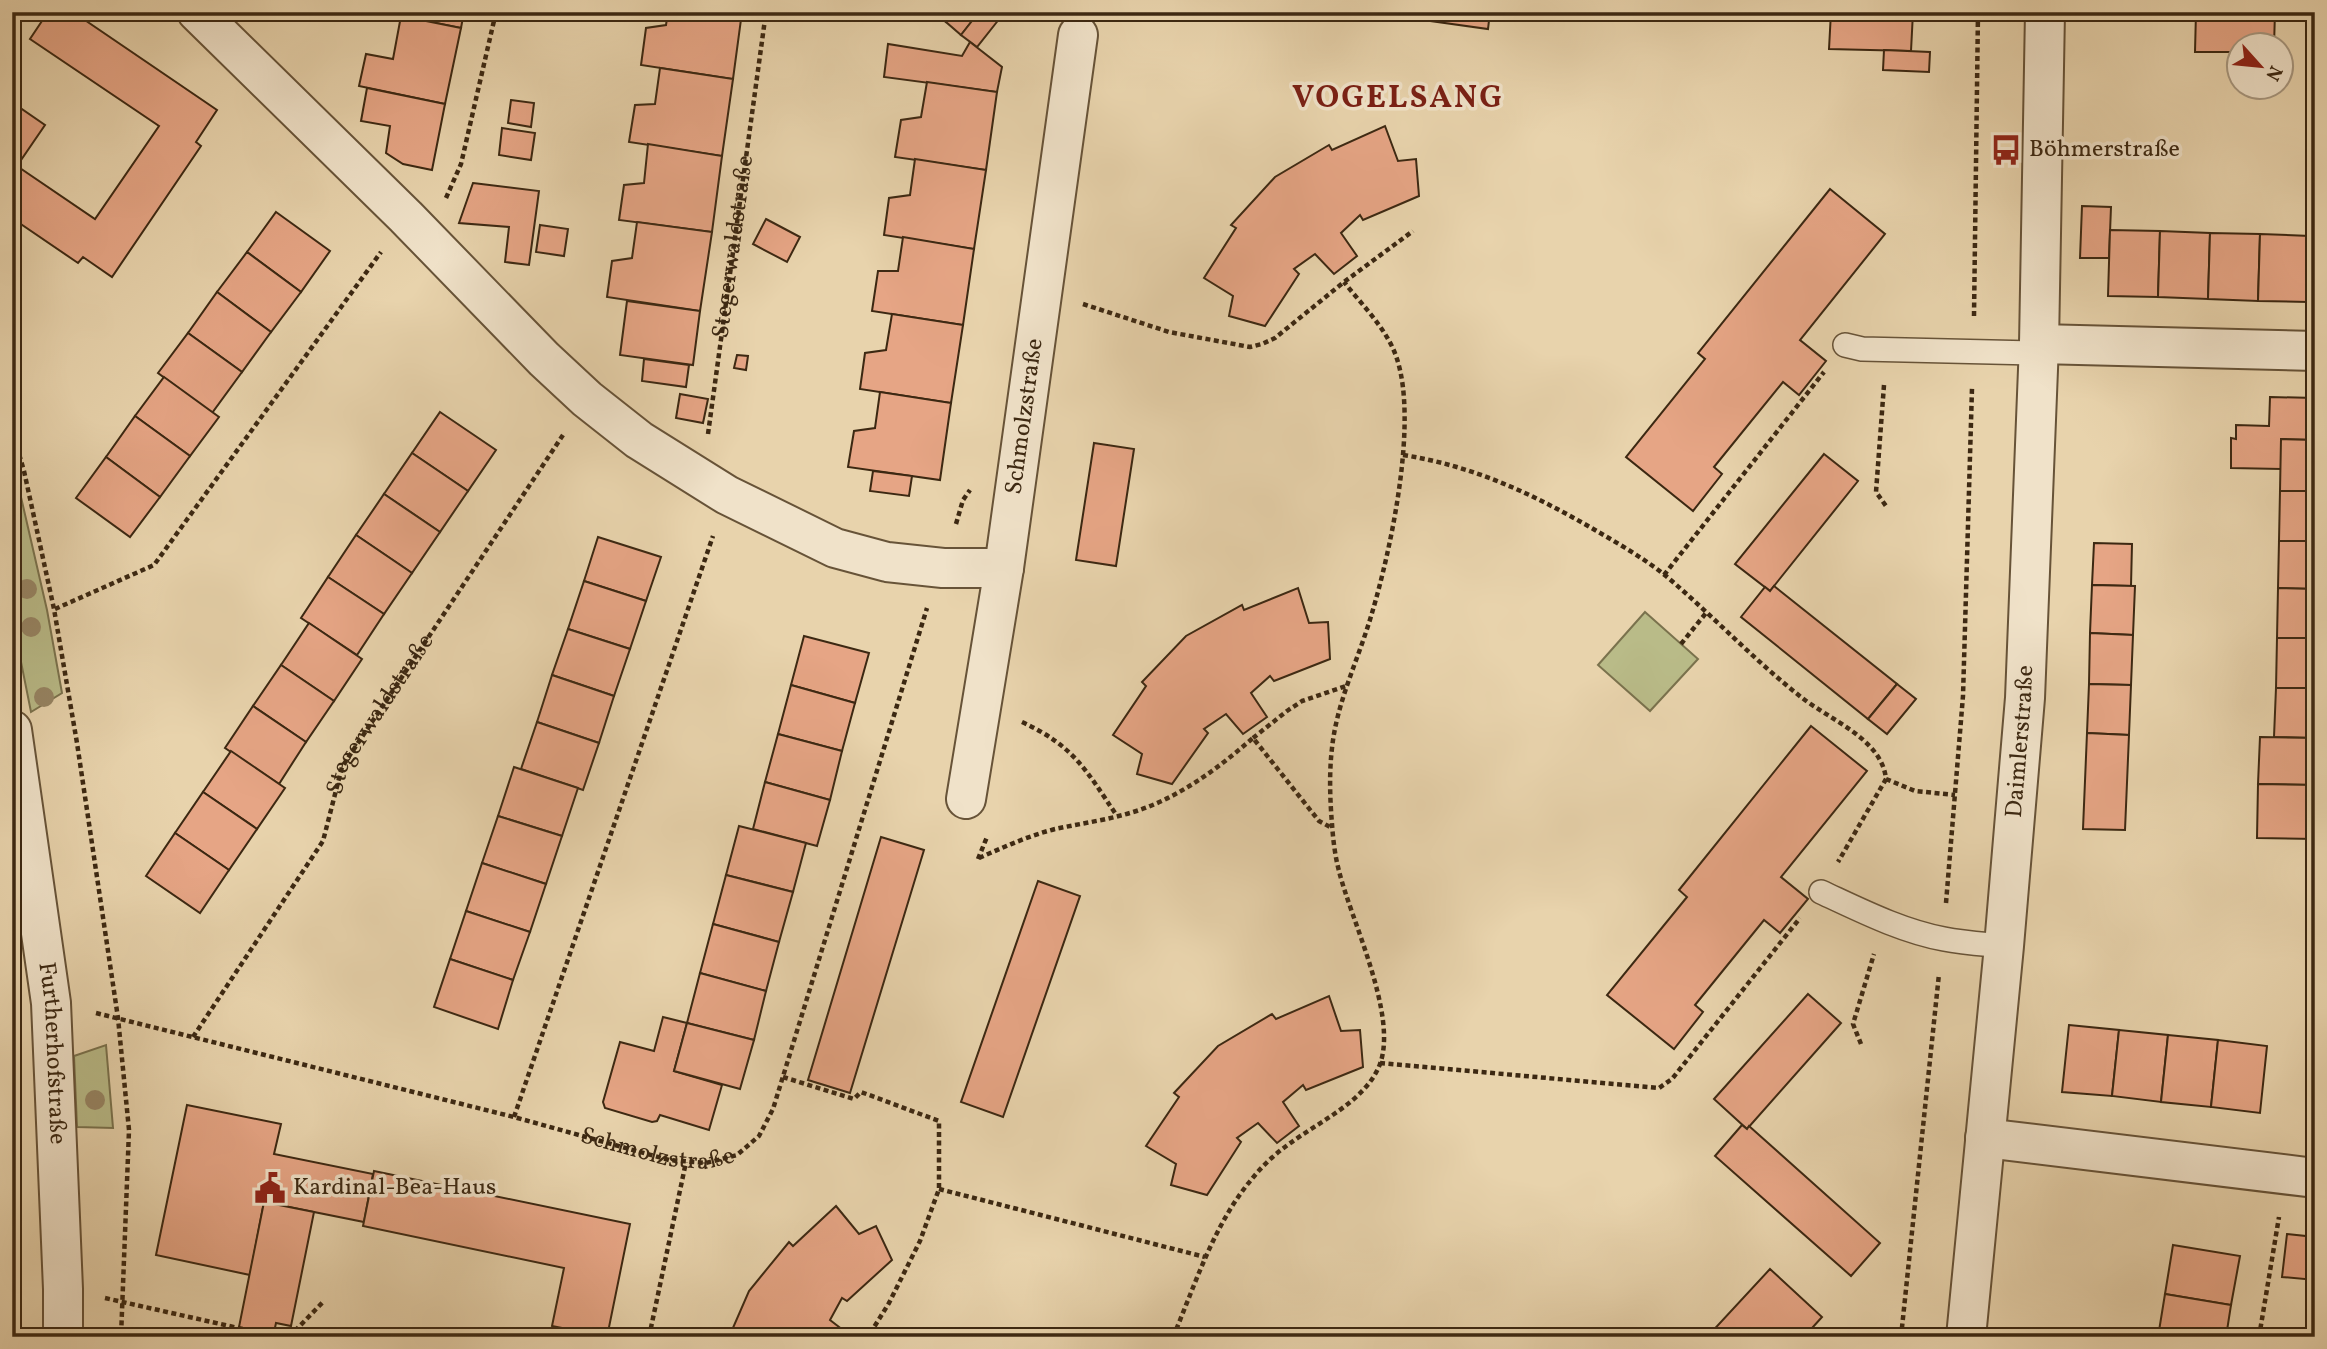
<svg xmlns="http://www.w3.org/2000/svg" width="2327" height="1349" font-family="Vollkorn,serif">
	<rect width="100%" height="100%" fill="#e8d3ac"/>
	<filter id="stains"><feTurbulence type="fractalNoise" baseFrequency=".00286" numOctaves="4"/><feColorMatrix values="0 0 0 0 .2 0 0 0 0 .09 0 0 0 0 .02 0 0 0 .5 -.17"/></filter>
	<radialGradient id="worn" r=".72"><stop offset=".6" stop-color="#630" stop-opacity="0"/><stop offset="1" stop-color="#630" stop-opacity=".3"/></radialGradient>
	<g fill="#b9bb88" stroke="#7a724d" stroke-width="2">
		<polygon points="12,458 47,610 62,693 31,712 12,617"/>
		<polygon points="1645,612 1698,659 1650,711 1598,665"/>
		<polygon points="106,1045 113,1128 77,1127 74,1056"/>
	</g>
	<g fill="#e6a585" stroke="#3c2812" stroke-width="2">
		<polygon points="48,12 73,12 217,110 196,142 201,146 112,277 83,257 78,263 12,218 13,103 45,125 17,166 95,219 159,126 30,39"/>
		<polygon points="382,12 464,12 461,28"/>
		<polygon points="668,12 742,12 733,79 641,65 646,28 666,25"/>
		<polygon points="933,12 953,12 946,22"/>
		<polygon points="953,12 979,12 961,35 946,22"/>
		<polygon points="979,12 993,12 1000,18 977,47 961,35"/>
		<polygon points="1366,12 1490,12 1488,29"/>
		<polygon points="1831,12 1913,12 1911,51 1829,49"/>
		<polygon points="2196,12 2275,12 2274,46 2240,46 2240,52 2195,52"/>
		<polygon points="401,16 461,28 445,104 359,86 366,54 393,59"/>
		<polygon points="970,42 1002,67 997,92 884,77 888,44 962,56"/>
		<polygon points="1884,50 1930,52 1929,72 1883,70"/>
		<polygon points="660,68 733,79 722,156 629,142 635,105 655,104"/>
		<polygon points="927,82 997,92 986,170 895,157 901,120 921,117"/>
		<polygon points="367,88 445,104 432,170 403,164 386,153 390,126 361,121"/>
		<polygon points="511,100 534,103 531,127 508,123"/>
		<polygon points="1385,126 1398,161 1416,159 1419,196 1363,220 1360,215 1341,233 1357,256 1334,274 1315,254 1294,269 1299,274 1265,326 1229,316 1233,296 1204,278 1236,228 1231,225 1275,177 1329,145 1332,150"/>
		<polygon points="502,128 535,133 531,160 499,155"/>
		<polygon points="648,144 722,156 712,232 619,220 624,185 644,183"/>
		<polygon points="915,159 986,170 974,249 884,235 889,198 910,195"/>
		<polygon points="473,183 539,191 529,265 505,262 509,227 459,223"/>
		<polygon points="1830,189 1885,234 1800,340 1826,361 1799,395 1783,382 1714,467 1722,474 1693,511 1626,457 1705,359 1698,353"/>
		<polygon points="2082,206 2111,207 2109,258 2080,258"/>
		<polygon points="276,212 330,251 301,292 247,252"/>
		<polygon points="766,219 800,237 787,262 753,244"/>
		<polygon points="637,222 712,232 700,311 607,297 612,261 632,258"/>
		<polygon points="540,225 568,229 564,256 536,252"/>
		<polygon points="2110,230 2160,231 2158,297 2108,296"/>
		<polygon points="2160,231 2210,233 2208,299 2158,297"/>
		<polygon points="2210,233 2260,234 2258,301 2208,299"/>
		<polygon points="2260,234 2310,236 2308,302 2258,301"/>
		<polygon points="2310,236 2315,236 2315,302 2308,302"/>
		<polygon points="903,237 974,249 963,325 872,311 878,271 898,271"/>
		<polygon points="247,252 301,292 271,332 217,292"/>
		<polygon points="217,292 271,332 242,372 188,333"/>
		<polygon points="627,301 700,311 693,365 620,355"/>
		<polygon points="892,314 963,325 951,403 860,389 865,353 886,350"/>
		<polygon points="188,333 242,372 212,413 158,373"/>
		<polygon points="737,355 748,356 746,370 734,368"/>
		<polygon points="644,359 689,365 686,387 642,381"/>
		<polygon points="164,377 219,417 190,456 135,416"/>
		<polygon points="880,392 951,403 940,480 848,467 854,431 875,428"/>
		<polygon points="680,394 708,399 703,423 676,418"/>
		<polygon points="2270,397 2315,398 2314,440 2281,439 2281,469 2231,468 2231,438 2236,439 2236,425 2269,426"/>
		<polygon points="440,412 496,450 468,491 412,453"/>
		<polygon points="135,416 190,456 160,497 106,457"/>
		<polygon points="2281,439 2315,440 2315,491 2280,491"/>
		<polygon points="1094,443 1134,449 1116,566 1076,560"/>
		<polygon points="412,453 468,491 440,532 384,494"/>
		<polygon points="1824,454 1858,481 1770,591 1735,564"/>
		<polygon points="106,457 160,497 130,537 76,498"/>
		<polygon points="873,471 912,476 909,496 870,491"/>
		<polygon points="2280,491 2315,491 2315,541 2279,541"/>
		<polygon points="384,494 440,532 412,573 356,535"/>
		<polygon points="356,535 412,573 384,614 328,577"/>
		<polygon points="598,537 661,557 646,601 584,581"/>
		<polygon points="2279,541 2315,541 2315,589 2278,588"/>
		<polygon points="2094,543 2132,544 2131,586 2092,585"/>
		<polygon points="328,577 384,614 357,655 301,618"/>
		<polygon points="584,581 646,601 630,649 568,629"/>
		<polygon points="2092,585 2135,586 2133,635 2090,633"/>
		<polygon points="1774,586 1897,684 1868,719 1741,617 1765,587 1770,591"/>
		<polygon points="1298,588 1309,623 1328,622 1330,659 1274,681 1270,676 1251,693 1267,717 1243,734 1226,714 1204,729 1208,733 1172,784 1137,774 1142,754 1113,735 1146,686 1142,682 1186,636 1242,605 1244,610"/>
		<polygon points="2278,588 2315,589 2315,638 2277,638"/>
		<polygon points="309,623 362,659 334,701 281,665"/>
		<polygon points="568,629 630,649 614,696 552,675"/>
		<polygon points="2090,633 2133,635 2131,685 2089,684"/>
		<polygon points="804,636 869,653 855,703 791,685"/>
		<polygon points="2277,638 2315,638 2315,688 2276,688"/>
		<polygon points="281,665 334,701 306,742 253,706"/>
		<polygon points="552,675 614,696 599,743 537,722"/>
		<polygon points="1897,684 1916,699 1887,734 1868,719"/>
		<polygon points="2089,684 2131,685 2129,735 2087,733"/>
		<polygon points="791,685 855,703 842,751 778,734"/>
		<polygon points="2276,688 2315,688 2315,738 2274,737"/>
		<polygon points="253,706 306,742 279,784 225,748"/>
		<polygon points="537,722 599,743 583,790 521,769"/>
		<polygon points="1811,726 1867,771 1781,877 1808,899 1780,933 1764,920 1695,1005 1703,1012 1674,1049 1607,995 1687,897 1679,890"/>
		<polygon points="2087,733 2129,735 2125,830 2083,829"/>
		<polygon points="778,734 842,751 830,800 765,782"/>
		<polygon points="2260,737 2315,738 2315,785 2258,784"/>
		<polygon points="231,751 285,788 257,829 203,792"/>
		<polygon points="514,767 578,788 562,836 498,816"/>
		<polygon points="765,782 830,800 817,846 753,829"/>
		<polygon points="2258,784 2315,785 2315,839 2257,838"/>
		<polygon points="203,792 257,829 229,870 175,833"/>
		<polygon points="498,816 562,836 546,884 482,863"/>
		<polygon points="739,826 806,843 793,892 726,875"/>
		<polygon points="175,833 229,870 200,913 146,876"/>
		<polygon points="881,837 924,850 850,1093 808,1080"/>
		<polygon points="482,863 546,884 530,932 466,911"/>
		<polygon points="726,875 793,892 779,942 713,924"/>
		<polygon points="1038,881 1080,896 1003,1117 961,1102"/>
		<polygon points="466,911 530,932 513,980 450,959"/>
		<polygon points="713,924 779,942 766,991 700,973"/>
		<polygon points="450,959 513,980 498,1029 434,1007"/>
		<polygon points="700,973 766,991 754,1040 687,1023"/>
		<polygon points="1808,994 1841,1023 1747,1129 1714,1099"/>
		<polygon points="1329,996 1341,1031 1360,1030 1363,1067 1306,1090 1303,1085 1283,1102 1299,1126 1277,1143 1258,1123 1237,1138 1241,1142 1207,1195 1171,1185 1176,1164 1146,1146 1179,1097 1174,1093 1218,1046 1272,1014 1276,1019"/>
		<polygon points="663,1017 687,1023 674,1071 722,1085 709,1130 660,1115 657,1121 652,1122 605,1108 603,1102 620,1042 654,1051"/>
		<polygon points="687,1023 754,1040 740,1089 674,1071"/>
		<polygon points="2069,1025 2119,1030 2112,1096 2062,1092"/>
		<polygon points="2119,1030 2168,1035 2161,1102 2112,1096"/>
		<polygon points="2168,1035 2218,1040 2211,1107 2161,1102"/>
		<polygon points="2218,1040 2267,1046 2260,1113 2211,1107"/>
		<polygon points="187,1105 281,1124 274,1154 373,1174 364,1222 264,1202 250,1275 156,1255"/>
		<polygon points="1742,1125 1747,1129 1749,1126 1880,1243 1851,1276 1715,1156"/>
		<polygon points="374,1171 630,1224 607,1337 552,1326 564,1268 363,1226"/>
		<polygon points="264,1202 314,1212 291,1326 276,1323 273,1337 237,1337"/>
		<polygon points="836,1206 859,1234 876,1226 892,1260 847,1301 842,1298 830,1320 852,1337 729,1337 749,1291 789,1242 793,1246"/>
		<polygon points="2287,1234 2315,1237 2315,1280 2282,1277"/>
		<polygon points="2173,1245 2240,1256 2231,1305 2165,1294"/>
		<polygon points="1770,1269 1822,1317 1804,1337 1707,1337"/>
		<polygon points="2165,1294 2231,1305 2226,1337 2158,1337"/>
	</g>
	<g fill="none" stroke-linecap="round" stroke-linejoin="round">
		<defs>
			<g id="lane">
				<polyline points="1845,345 1862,349 2038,353"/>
				<path d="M1821,892C1860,910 1901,931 1944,939C1964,943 1984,944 2004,946"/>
			</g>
			<g id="street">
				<polyline points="197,12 406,217 544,359 587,399 639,440 727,495 835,548 887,562 943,568 1004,568"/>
				<polyline points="2039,344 2315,351"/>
				<path id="s4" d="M12,730L51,1003L63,1289V1337"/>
				<path id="s5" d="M966,799L1004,568L1078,35"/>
				<polyline points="1985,1138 2315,1178"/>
				<path id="s6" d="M1966,1337L2004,946L2025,698L2039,344L2045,12"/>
			</g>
		</defs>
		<use href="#lane" stroke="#675338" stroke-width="26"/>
		<use href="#street" stroke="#675338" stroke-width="42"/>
		<g stroke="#3c2812" stroke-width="4.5" stroke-dasharray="5 3.5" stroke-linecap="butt">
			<polyline points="2310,29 2310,12"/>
			<polyline points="446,198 461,164 496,12"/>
			<polyline points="1083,304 1169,332 1250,347 1262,344 1275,338 1344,282 1413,231"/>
			<polyline points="1974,316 1978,12"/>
			<polyline points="1884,385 1876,492 1886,506"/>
			<polyline points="12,430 24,471 54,609 77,743 118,1018 129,1130 121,1337"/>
			<path id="s1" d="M708,434L766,12"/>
			<path d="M1403,455C1474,466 1533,494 1595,530C1619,544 1645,559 1666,576C1712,615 1754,660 1801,697C1830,720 1882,739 1886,779L1838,862"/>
			<polyline points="956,524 963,500 970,490"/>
			<polyline points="1664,575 1824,372"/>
			<polyline points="55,609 154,565 381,252"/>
			<polyline points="1681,644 1706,613"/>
			<path d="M1022,722C1074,746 1086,770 1117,816"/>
			<polyline points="1253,738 1287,711 1302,701 1346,686"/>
			<polyline points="1886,779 1915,791 1955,795"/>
			<path d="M979,858C1004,847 1028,836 1055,829C1088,822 1123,818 1155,804C1192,788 1223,764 1253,738L1319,821L1332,828"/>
			<polyline points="978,859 987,837"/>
			<polyline points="1946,903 1963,696 1972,388"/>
			<path id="s2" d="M96,1013L514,1117L669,1160L706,1163L737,1155L759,1136L773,1109L927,608"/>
			<path id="s3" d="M193,1037L323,841L342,767L563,435"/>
			<polyline points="1861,1044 1853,1024 1874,954"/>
			<polyline points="1380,1063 1659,1088 1672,1079 1800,918"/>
			<polyline points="783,1077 854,1099 861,1092 939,1121 939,1189 920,1241 889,1303 868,1337"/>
			<polyline points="514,1117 713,536"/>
			<polyline points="939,1189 1205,1257"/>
			<polyline points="105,1298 278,1337"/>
			<polyline points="289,1337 324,1301"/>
			<polyline points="649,1337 686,1162"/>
			<path d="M1173,1337C1196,1283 1213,1226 1251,1180C1262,1166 1275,1154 1289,1144C1320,1121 1366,1101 1380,1064C1398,1015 1351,920 1339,871C1335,856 1333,839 1332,824C1330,800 1329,773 1332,748C1337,701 1359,658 1372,613C1391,549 1418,423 1397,359C1388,330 1362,305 1344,282"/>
			<polyline points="1901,1337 1939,974"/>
			<polyline points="2259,1337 2279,1217"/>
		</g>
		<use href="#lane" stroke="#f0e2c9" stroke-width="23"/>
		<use href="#street" stroke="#f0e2c9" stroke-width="38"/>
	</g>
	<g fill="#978564">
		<circle cx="27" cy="589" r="10"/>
		<circle cx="31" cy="627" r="10"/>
		<circle cx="44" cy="697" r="10"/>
		<circle cx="95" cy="1100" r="10"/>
	</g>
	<defs>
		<symbol id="bus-bare" viewBox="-9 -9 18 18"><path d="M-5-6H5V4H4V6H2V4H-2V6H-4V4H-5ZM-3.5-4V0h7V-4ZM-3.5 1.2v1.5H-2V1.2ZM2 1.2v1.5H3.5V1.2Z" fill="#8f2418" stroke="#f0e2c9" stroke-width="2.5" paint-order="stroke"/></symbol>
		<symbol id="civic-bare" viewBox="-9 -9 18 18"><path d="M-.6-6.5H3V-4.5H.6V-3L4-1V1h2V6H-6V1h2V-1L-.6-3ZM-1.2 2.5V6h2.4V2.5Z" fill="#8f2418" stroke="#f0e2c9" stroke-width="2.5" paint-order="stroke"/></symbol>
	</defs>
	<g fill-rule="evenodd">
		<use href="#bus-bare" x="1984" y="128" width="44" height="44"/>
		<use href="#civic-bare" x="248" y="1166" width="44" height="44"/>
	</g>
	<g text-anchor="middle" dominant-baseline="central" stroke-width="7" stroke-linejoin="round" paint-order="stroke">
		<g font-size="24" fill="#3c2812" stroke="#f0e2c9" text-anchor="start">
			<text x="2029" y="150">Böhmerstraße</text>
			<text x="293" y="1188">Kardinal-Bea-Haus</text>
		</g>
		<g font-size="24" fill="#3c2812" stroke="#f0e2c9">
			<text stroke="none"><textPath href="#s1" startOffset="189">Stegerwaldstraße</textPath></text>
			<text stroke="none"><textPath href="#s5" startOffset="387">Schmolzstraße</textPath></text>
			<text stroke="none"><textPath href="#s3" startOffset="376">Stegerwaldstraße</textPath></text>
			<text stroke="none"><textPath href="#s6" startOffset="598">Daimlerstraße</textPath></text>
			<text stroke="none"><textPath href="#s4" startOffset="326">Furtherhofstraße</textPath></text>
			<text stroke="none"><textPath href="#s2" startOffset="579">Schmolzstraße</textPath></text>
		</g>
		<g font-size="32" font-weight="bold" letter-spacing="2" fill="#7a1f14" stroke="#f0e2c9">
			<text x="1398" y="99">VOGELSANG</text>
		</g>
	</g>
	<rect width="2327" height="1349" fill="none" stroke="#e8d3ac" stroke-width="42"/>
	<rect x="14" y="14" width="2299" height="1321" fill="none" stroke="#3c2812" stroke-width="3.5"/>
	<rect x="21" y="21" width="2285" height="1307" fill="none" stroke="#3c2812" stroke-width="2"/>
	<g transform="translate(2260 66) rotate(117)"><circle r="33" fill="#f0e2c9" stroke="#a89880" stroke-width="2"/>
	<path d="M0-5L12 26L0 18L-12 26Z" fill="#8f2418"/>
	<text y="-10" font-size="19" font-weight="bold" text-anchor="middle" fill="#3c2812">N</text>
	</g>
	<rect width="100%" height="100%" filter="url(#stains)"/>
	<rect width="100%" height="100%" fill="url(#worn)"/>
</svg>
